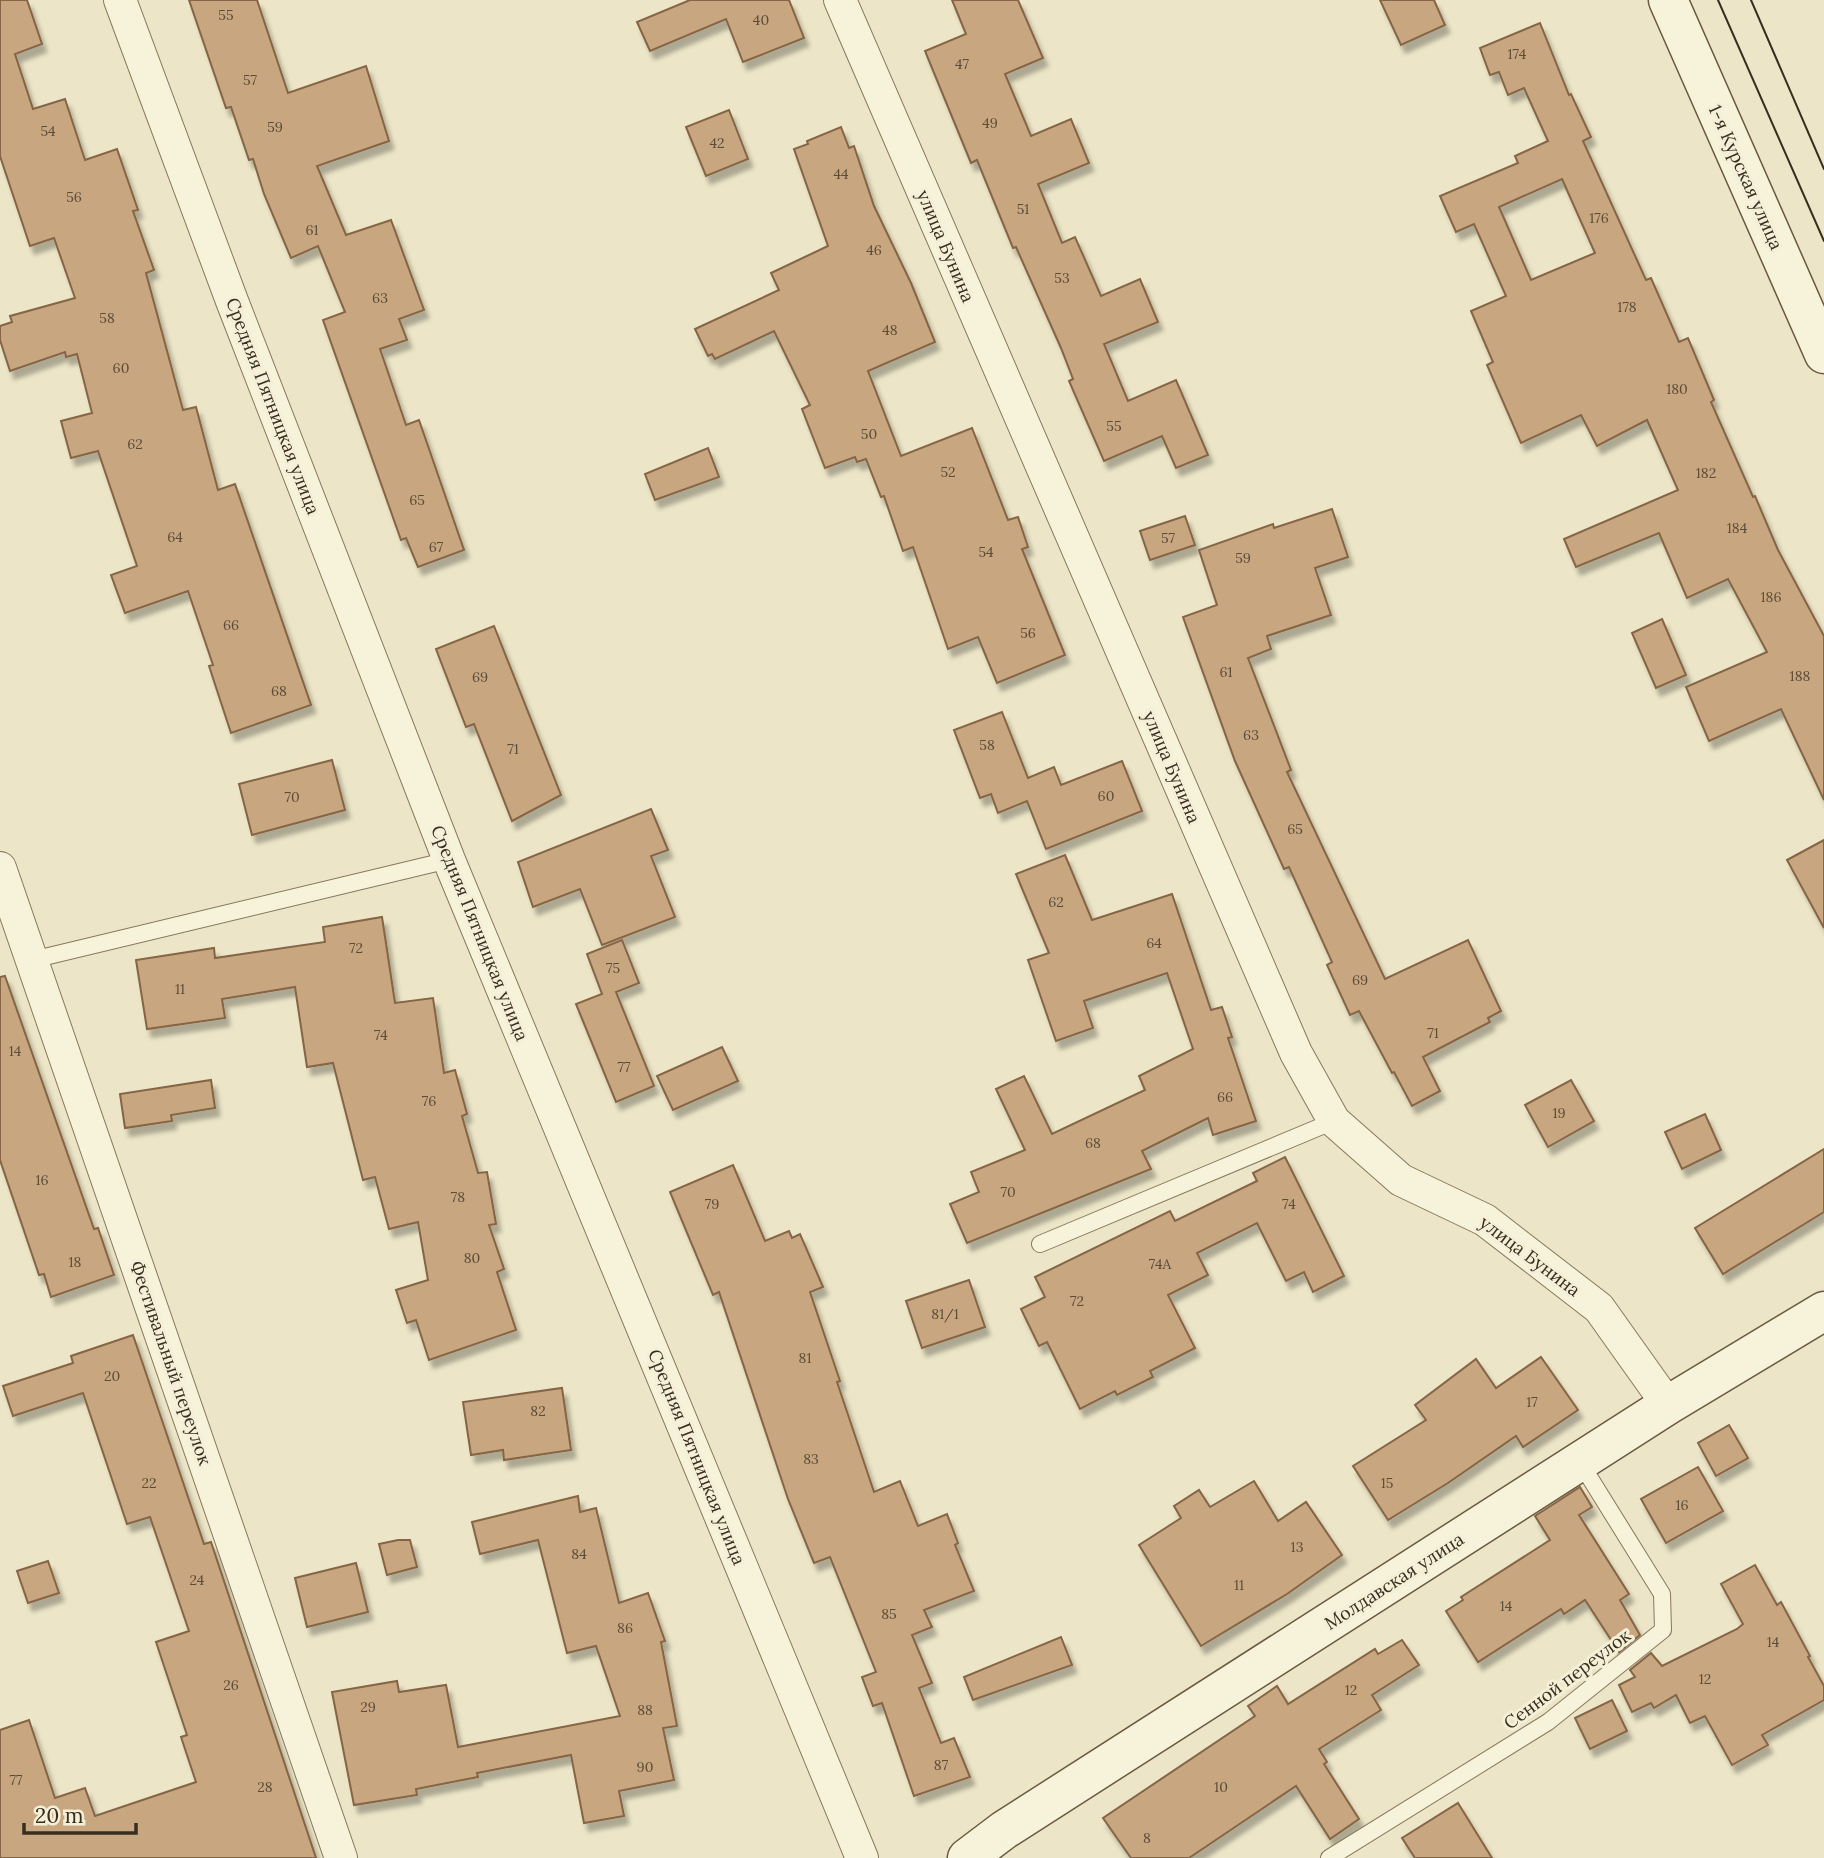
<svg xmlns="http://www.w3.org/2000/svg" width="1824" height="1858" font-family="Lora,serif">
	<defs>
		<filter id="shadow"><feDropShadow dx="4.5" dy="8" stdDeviation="2" flood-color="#0004"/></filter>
	</defs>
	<rect width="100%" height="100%" fill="#ece5c7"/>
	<g fill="#c8a67f" stroke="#856544" stroke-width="2" fill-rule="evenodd" filter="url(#shadow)">
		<polygon points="0,0 27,0 42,44 15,54 33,109 65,99 85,160 117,149 138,210 133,211 154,270 146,273 183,410 196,407 218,490 235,484 311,705 231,733 209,666 213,665 188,591 125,613 111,575 137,566 98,451 71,458 61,421 92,413 77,354 66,357 65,352 10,371 0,340 0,326 12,322 10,316 75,298 54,238 30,246 0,156"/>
		<polygon points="189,0 257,0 288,93 366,66 389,141 317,166 346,235 391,220 424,310 399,319 407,340 380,349 406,425 419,420 464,550 418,567 406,538 401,540 323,320 345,312 318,246 291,258 264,194 253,159 249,160 231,107 226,108"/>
		<polygon points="690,0 789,0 804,38 743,62 726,19 650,51 637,22"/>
		<polygon points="952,0 1018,0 1043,58 1005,74 1031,136 1071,119 1089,163 1038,184 1062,243 1075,237 1101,296 1140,279 1158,322 1104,344 1128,401 1176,380 1208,455 1176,468 1162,436 1104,461 1069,381 1073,379 1061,348 1016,247 1013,248 977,160 971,163 925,51 966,34"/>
		<polygon points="1380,0 1434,0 1445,25 1401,45"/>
		<path d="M1540,23L1569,95L1571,94L1591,137L1583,141L1646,280L1651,278L1679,342L1688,338L1714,400L1711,402L1753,497L1755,496L1778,550L1824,636V800L1781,709L1709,741L1686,687L1767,652L1728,579L1687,598L1659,533L1576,567L1564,539L1678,490L1647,420L1597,446L1581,415L1521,443L1487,365L1493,362L1471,311L1506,296L1474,224L1456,232L1440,196L1518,163L1515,156L1548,141L1524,88L1508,95L1499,72L1490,75L1480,48ZM1562,179L1595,253L1531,280L1499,207Z"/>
		<polygon points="729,110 748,159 706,176 686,127"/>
		<polygon points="841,127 849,148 854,146 874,206 911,283 935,342 868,371 901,456 972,428 1008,520 1018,517 1028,547 1022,549 1065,655 997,683 978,637 948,649 913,547 903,551 884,496 881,497 866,459 857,462 855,457 825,468 802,409 810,405 774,331 715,359 712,354 708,356 695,329 779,290 771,273 828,246 794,149 808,144 807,141"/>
		<polygon points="708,448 719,477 655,500 645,474"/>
		<polygon points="1332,509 1348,557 1315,568 1331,615 1267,636 1271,649 1248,658 1291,770 1287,772 1385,979 1468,940 1501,1011 1488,1018 1490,1022 1423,1057 1440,1091 1412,1106 1394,1072 1392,1073 1359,1011 1350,1015 1327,965 1332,962 1289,867 1284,869 1235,761 1183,617 1217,605 1199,550 1273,524 1274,528"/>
		<polygon points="1185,516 1195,545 1150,560 1140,531"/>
		<polygon points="1662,619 1686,675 1656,688 1632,633"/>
		<polygon points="494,626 561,795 512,821 474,724 466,727 436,649"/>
		<polygon points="1002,712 1028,778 1054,767 1061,785 1122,761 1142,811 1046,849 1027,801 998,813 991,794 980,798 954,730"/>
		<polygon points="332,760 345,810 252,835 239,784"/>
		<polygon points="651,809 668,850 651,856 675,917 602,945 580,889 533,907 518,862"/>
		<polygon points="1824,840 1824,928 1787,860"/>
		<polygon points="1065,855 1092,920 1172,894 1211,1010 1222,1007 1232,1037 1228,1038 1256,1121 1213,1135 1208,1118 1142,1151 1151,1169 967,1243 950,1204 979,1192 971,1172 1025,1150 996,1089 1024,1076 1052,1134 1145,1090 1139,1076 1193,1049 1167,973 1084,1001 1093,1028 1056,1041 1028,960 1049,953 1016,874"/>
		<polygon points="382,917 395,1003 433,998 444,1073 455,1070 467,1114 462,1116 478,1173 487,1172 496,1224 489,1225 504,1269 497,1272 516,1330 429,1360 416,1320 407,1323 396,1290 428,1280 418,1222 389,1229 375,1177 363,1180 333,1063 307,1067 295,987 222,999 225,1018 147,1029 136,960 214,948 215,958 325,942 323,927"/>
		<polygon points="622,940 639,983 616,992 654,1086 616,1102 576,1004 602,994 587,954"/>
		<polygon points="5,976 94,1229 98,1228 114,1275 51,1297 44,1274 39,1275 0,1160 0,977"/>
		<polygon points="722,1047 738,1081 673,1110 657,1076"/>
		<polygon points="211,1080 215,1108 171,1115 172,1121 125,1128 120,1094"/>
		<polygon points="1571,1080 1594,1121 1548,1147 1525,1105"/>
		<polygon points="1705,1114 1721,1150 1682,1169 1665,1132"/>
		<polygon points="1824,1149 1824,1212 1723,1274 1695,1228"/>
		<polygon points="1285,1157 1344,1276 1313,1292 1304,1272 1286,1281 1257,1223 1197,1253 1208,1275 1168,1295 1195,1348 1150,1371 1153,1377 1117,1395 1115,1391 1080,1409 1047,1342 1039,1346 1021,1309 1045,1297 1035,1277 1170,1211 1175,1221 1257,1181 1253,1173"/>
		<polygon points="733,1165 765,1241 789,1231 792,1238 800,1234 823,1287 810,1292 840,1381 837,1382 874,1492 900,1481 918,1526 947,1514 958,1543 955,1545 974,1591 924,1610 932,1627 912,1635 932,1683 919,1688 941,1743 954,1738 970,1777 914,1796 882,1703 873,1706 862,1677 876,1672 830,1557 814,1563 788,1499 719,1292 713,1295 670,1192"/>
		<polygon points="969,1280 985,1327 922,1348 906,1301"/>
		<polygon points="133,1335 204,1544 211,1542 316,1858 0,1858 0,1730 29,1720 55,1798 85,1788 95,1816 196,1782 181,1737 187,1735 156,1642 189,1631 150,1517 127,1524 83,1393 13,1416 3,1386 73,1363 71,1356"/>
		<polygon points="1541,1357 1578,1410 1523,1447 1516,1436 1448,1483 1388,1520 1353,1466 1426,1420 1415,1405 1476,1359 1496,1388"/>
		<polygon points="562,1388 571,1450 504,1460 503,1450 471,1455 463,1402"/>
		<polygon points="1729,1425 1748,1458 1716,1476 1698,1443"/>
		<polygon points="1698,1467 1723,1511 1666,1543 1641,1499"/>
		<polygon points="1254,1481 1278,1521 1306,1502 1342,1555 1287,1594 1201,1646 1139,1545 1181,1518 1174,1506 1199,1490 1210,1507"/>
		<polygon points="1580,1487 1592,1507 1579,1515 1629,1594 1620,1600 1640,1635 1619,1652 1585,1600 1564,1614 1561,1609 1478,1662 1446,1611 1463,1600 1461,1597 1550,1540 1535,1516"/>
		<polygon points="578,1496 580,1512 596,1508 619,1603 648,1593 665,1641 661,1642 677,1726 663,1728 674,1780 619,1791 624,1816 584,1823 571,1755 477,1773 478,1777 416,1789 417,1795 354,1805 332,1692 397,1681 399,1692 446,1685 458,1747 620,1716 596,1646 567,1653 538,1540 480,1554 472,1522"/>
		<polygon points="398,1540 410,1540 417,1567 387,1575 379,1544"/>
		<polygon points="48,1561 59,1593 28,1603 17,1571"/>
		<polygon points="356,1563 368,1612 307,1627 295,1578"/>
		<polygon points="1755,1565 1777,1605 1781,1602 1810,1656 1808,1657 1824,1686 1824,1700 1762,1735 1768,1745 1732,1765 1705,1716 1690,1723 1676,1695 1654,1708 1651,1703 1632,1712 1619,1685 1635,1677 1630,1670 1651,1653 1662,1666 1737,1629 1743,1624 1721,1584"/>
		<polygon points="1061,1637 1072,1665 973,1700 964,1677"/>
		<polygon points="1402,1640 1419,1665 1372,1695 1381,1710 1319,1749 1327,1762 1324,1764 1359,1819 1330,1839 1296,1786 1189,1858 1131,1858 1103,1818 1255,1716 1248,1706 1277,1686 1288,1704 1375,1649 1378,1654"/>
		<polygon points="1612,1700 1627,1731 1590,1749 1575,1718"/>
		<polygon points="1458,1803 1492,1858 1415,1858 1402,1838"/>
	</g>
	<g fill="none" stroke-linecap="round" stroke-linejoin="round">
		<defs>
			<g id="lane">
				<polyline points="32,960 449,860"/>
				<polyline points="1040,1244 1334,1121"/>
				<polyline points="1329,1858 1548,1722 1663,1630 1662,1594 1580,1462"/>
			</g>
			<g id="street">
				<polyline points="120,0 232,301 449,860 862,1858"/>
				<polyline points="840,0 1296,1053 1334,1121 1401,1180 1485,1220 1599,1308 1668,1405"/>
				<polyline points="0,868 341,1858"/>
			</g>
			<g id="secondary">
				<polyline points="1668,0 1824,354"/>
				<polyline points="967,1858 1004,1830 1668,1405 1824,1311"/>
			</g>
		</defs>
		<use href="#lane" stroke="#87785d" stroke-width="18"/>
		<use href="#street" stroke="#87785d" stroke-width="34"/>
		<use href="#secondary" stroke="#695940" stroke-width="41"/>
		<use href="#lane" stroke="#f7f2da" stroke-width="16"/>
		<use href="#street" stroke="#f7f2da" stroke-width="32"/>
		<use href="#secondary" stroke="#f7f2da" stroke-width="38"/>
		<g stroke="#382e20" stroke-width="2">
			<polyline points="1718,0 1824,241"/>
			<polyline points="1751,0 1824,169"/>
		</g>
	</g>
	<g text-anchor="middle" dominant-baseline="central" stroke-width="6" stroke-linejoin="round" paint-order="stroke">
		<g font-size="14" fill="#5c4c38">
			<text x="226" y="15">55</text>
			<text x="761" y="20">40</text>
			<text x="1517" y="54">174</text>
			<text x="962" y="64">47</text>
			<text x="250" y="80">57</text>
			<text x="990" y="123">49</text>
			<text x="275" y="127">59</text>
			<text x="48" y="131">54</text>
			<text x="717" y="143">42</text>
			<text x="841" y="174">44</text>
			<text x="74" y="197">56</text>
			<text x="1023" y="209">51</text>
			<text x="1599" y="218">176</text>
			<text x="312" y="230">61</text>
			<text x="874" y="250">46</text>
			<text x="1062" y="278">53</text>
			<text x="380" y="298">63</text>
			<text x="1627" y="307">178</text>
			<text x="107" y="318">58</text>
			<text x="890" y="330">48</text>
			<text x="121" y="368">60</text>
			<text x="1677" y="389">180</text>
			<text x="1114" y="426">55</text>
			<text x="869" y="434">50</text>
			<text x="135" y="444">62</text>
			<text x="948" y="472">52</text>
			<text x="1706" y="473">182</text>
			<text x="417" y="500">65</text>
			<text x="1737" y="528">184</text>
			<text x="175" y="537">64</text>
			<text x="1168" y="538">57</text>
			<text x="436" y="547">67</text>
			<text x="986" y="552">54</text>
			<text x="1243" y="558">59</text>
			<text x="1771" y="597">186</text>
			<text x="231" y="625">66</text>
			<text x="1028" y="633">56</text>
			<text x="1226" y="672">61</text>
			<text x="1800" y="676">188</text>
			<text x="480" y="677">69</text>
			<text x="279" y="691">68</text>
			<text x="1251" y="735">63</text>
			<text x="987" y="745">58</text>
			<text x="513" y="749">71</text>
			<text x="1106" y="796">60</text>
			<text x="292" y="797">70</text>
			<text x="1295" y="829">65</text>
			<text x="1056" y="902">62</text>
			<text x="1154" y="943">64</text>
			<text x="356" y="948">72</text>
			<text x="613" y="968">75</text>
			<text x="1360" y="980">69</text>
			<text x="180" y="989">11</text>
			<text x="1433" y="1033">71</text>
			<text x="381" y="1035">74</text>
			<text x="15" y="1051">14</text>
			<text x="624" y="1067">77</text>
			<text x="1225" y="1097">66</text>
			<text x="429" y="1101">76</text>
			<text x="1559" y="1113">19</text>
			<text x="1093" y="1143">68</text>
			<text x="42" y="1180">16</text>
			<text x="1008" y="1192">70</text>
			<text x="458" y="1197">78</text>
			<text x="712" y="1204">79</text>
			<text x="1289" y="1204">74</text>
			<text x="472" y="1258">80</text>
			<text x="75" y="1262">18</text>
			<text x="1160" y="1264">74А</text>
			<text x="1077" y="1301">72</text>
			<text x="945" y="1314">81/1</text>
			<text x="805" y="1358">81</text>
			<text x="112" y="1376">20</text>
			<text x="1532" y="1402">17</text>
			<text x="538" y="1411">82</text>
			<text x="811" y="1459">83</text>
			<text x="149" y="1483">22</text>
			<text x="1387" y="1483">15</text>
			<text x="1682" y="1505">16</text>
			<text x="1297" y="1547">13</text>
			<text x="579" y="1554">84</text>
			<text x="197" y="1580">24</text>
			<text x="1239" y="1585">11</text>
			<text x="1506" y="1606">14</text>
			<text x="889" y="1614">85</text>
			<text x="625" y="1628">86</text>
			<text x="1773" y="1642">14</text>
			<text x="1705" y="1679">12</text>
			<text x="231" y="1685">26</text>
			<text x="1351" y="1690">12</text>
			<text x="368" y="1707">29</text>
			<text x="645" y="1710">88</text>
			<text x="941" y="1765">87</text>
			<text x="645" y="1767">90</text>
			<text x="16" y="1780">77</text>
			<text x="265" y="1787">28</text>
			<text x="1221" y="1787">10</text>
			<text x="1147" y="1838">8</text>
		</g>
		<g font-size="18" fill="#382e20" stroke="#f4efd6">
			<text transform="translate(1746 177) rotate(66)">1-я Курская улица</text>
			<text transform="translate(946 246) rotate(67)">улица Бунина</text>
			<text transform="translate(273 406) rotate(69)">Средняя Пятницкая улица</text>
			<text transform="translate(1172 767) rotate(67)">улица Бунина</text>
			<text transform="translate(480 933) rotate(68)">Средняя Пятницкая улица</text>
			<text transform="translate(1530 1256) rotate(37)">улица Бунина</text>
			<text transform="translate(171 1363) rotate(71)">Фестивальный переулок</text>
			<text transform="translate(697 1457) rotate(68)">Средняя Пятницкая улица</text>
			<text transform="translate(1394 1581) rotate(-33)">Молдавская улица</text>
			<text transform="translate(1567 1679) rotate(-37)">Сенной переулок</text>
		</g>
	</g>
	<path d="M24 1823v10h112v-10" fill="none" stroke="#382e20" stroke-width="3.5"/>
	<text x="35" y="1823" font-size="21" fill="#382e20" stroke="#f4efd6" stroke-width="5" paint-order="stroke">20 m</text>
</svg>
